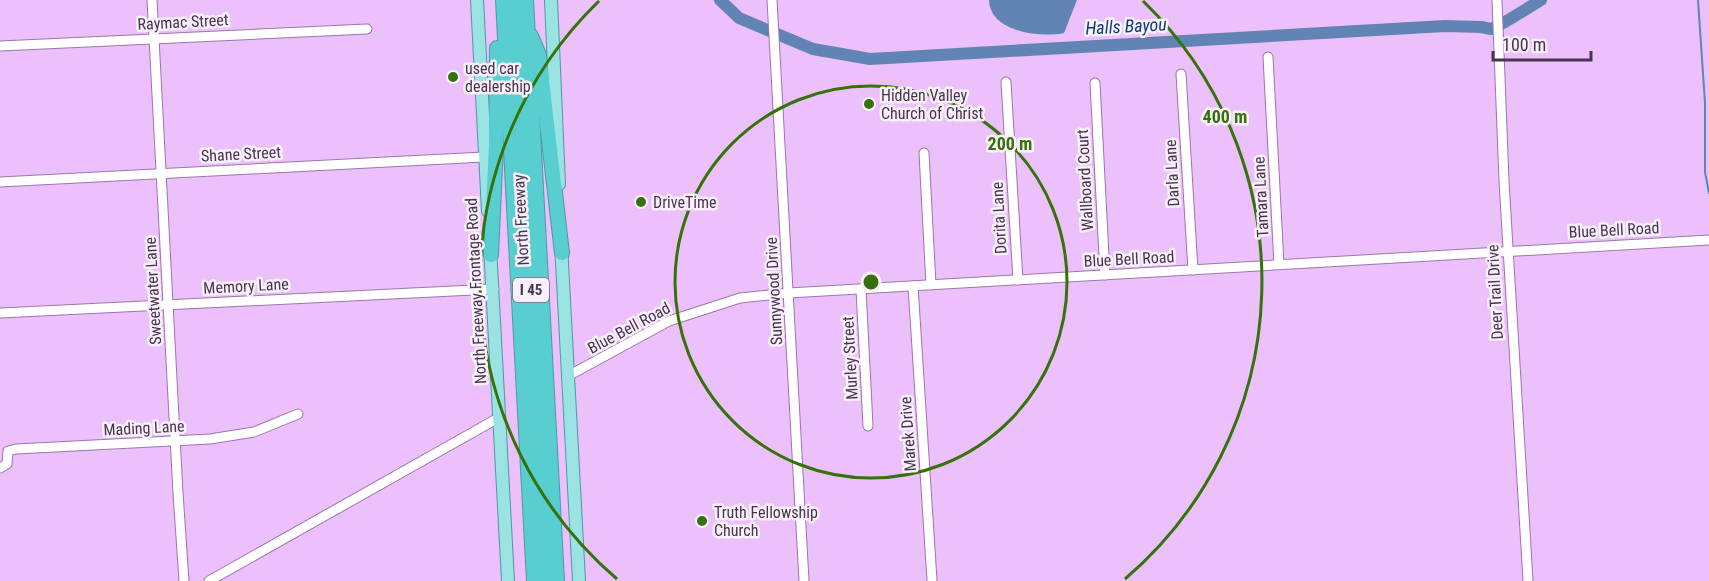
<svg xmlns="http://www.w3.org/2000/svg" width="1709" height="581" font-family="'Roboto Condensed',sans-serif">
	<rect width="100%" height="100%" fill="#ebc0fb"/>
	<path fill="#6184b4" d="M989,0H1077L1064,33C1040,38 990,32 989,0Z"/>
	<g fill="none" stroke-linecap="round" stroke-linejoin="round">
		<polyline stroke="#6184b4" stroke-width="2" points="1698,0 1705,103 1705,172 1709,193"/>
		<polyline stroke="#6184b4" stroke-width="12" points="720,0 739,18 813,49 870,59 1445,26 1481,27 1491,29 1505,22 1541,0"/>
		<defs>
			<g id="minor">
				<polyline points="152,0 178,493 184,581"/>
				<polyline points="772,0 804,581"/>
				<polyline points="1497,0 1504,181 1528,581"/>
				<polyline points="0,46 367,29"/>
				<polyline points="1268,57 1279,264"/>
				<polyline points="1181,74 1193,270"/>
				<polyline points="1006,82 1018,280"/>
				<polyline points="1095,83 1105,275"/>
				<polyline points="924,153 931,285"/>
				<polyline points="0,182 484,157"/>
				<polyline points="913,286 932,580"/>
				<polyline points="861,289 868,426"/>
				<polyline points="0,313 494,289"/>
				<polyline points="568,376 669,321 740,298 789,293 1709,240"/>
				<polyline points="0,468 7,464 8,451 16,449 210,439 254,432 298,414"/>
				<polyline points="209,581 500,417"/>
			</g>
			<g id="major">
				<polyline points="477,0 488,211"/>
				<polyline points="551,0 559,184"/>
				<polyline points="561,244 579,581"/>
				<polyline points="490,247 508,581"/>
			</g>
			<g id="highway">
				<polyline points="503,0 534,581"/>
				<polyline points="516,0 545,581"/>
				<polyline points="526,0 557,581"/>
				<polyline points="531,36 539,55 562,253"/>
				<polyline points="491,255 496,145 497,48"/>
			</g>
		</defs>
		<use href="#minor" stroke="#9d75ab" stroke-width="11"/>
		<use href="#major" stroke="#5298a2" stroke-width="14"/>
		<use href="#highway" stroke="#5298a2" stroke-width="16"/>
		<use href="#minor" stroke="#fff" stroke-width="9"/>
		<use href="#major" stroke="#9be2e3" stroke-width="12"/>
		<use href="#highway" stroke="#58ced0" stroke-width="14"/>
	</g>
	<g fill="none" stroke="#35730a" stroke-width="3">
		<circle cx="871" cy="282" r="196"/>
		<path d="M617 579A391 391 0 0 1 599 1M1143 1A391 391 0 0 1 1125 579"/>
	</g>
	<g fill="#35730a" stroke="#f9f0fc" stroke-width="2">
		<circle cx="453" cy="77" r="6"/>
		<circle cx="869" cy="104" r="6"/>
		<circle cx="641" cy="202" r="6"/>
		<circle cx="702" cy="521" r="6"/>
	</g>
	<g text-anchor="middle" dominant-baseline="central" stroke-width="5" stroke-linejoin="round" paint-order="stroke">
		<rect fill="#f9f0fc" stroke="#7c6d82" stroke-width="1.5" x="513" y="278" width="36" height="24" rx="4.5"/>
		<g font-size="15" font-weight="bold" fill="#47354d">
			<text x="531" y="290">I 45</text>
		</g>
		<g font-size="16" fill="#47354d" stroke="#f9f0fc">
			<text transform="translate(183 22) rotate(-3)">Raymac Street</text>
			<text transform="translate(241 154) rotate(-3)">Shane Street</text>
			<text transform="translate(1172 173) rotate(-93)">Darla Lane</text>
			<text transform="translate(1085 180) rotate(-93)">Wallboard Court</text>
			<text transform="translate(1261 197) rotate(-93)">Tamara Lane</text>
			<text transform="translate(999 218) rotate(-93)">Dorita Lane</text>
			<text transform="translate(521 220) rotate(-93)">North Freeway</text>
			<text transform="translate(1614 230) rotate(-3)">Blue Bell Road</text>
			<text transform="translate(1129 259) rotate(-3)">Blue Bell Road</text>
			<text transform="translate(246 286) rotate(-3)">Memory Lane</text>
			<text transform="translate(153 291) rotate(-93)">Sweetwater Lane</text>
			<text transform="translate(476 291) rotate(-93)">North Freeway Frontage Road</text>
			<text transform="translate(774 291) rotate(-93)">Sunnywood Drive</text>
			<text transform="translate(1495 292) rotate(-93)">Deer Trail Drive</text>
			<text transform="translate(629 328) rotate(-28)">Blue Bell Road</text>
			<text transform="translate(850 358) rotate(-93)">Murley Street</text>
			<text transform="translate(144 428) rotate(-3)">Mading Lane</text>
			<text transform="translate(908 434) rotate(-94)">Marek Drive</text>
		</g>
		<g font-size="16" fill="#47354d" stroke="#f9f0fc" text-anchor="start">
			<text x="465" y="68">used car<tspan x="465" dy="18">dealership</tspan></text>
			<text x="881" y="95">Hidden Valley<tspan x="881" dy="18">Church of Christ</tspan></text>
			<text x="653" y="202">DriveTime</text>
			<text x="714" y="512">Truth Fellowship<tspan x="714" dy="18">Church</tspan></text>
		</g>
		<g font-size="18" font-style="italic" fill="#0d3d79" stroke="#f9f0fc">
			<text transform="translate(1126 26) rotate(-3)">Halls Bayou</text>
		</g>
	</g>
	<circle cx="871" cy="282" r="9" fill="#35730a" stroke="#f9f0fc" stroke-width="3"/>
	<g font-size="18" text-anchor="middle" font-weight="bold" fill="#35730a" stroke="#f9f0fc" stroke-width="5" stroke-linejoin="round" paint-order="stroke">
		<text x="1225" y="123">400 m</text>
		<text x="1010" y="150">200 m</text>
	</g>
	<path d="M1493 51v9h98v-9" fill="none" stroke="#47354d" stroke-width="3"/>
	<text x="1502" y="51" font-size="18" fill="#47354d" stroke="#f9f0fc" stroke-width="4.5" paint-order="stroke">100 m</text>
</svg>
